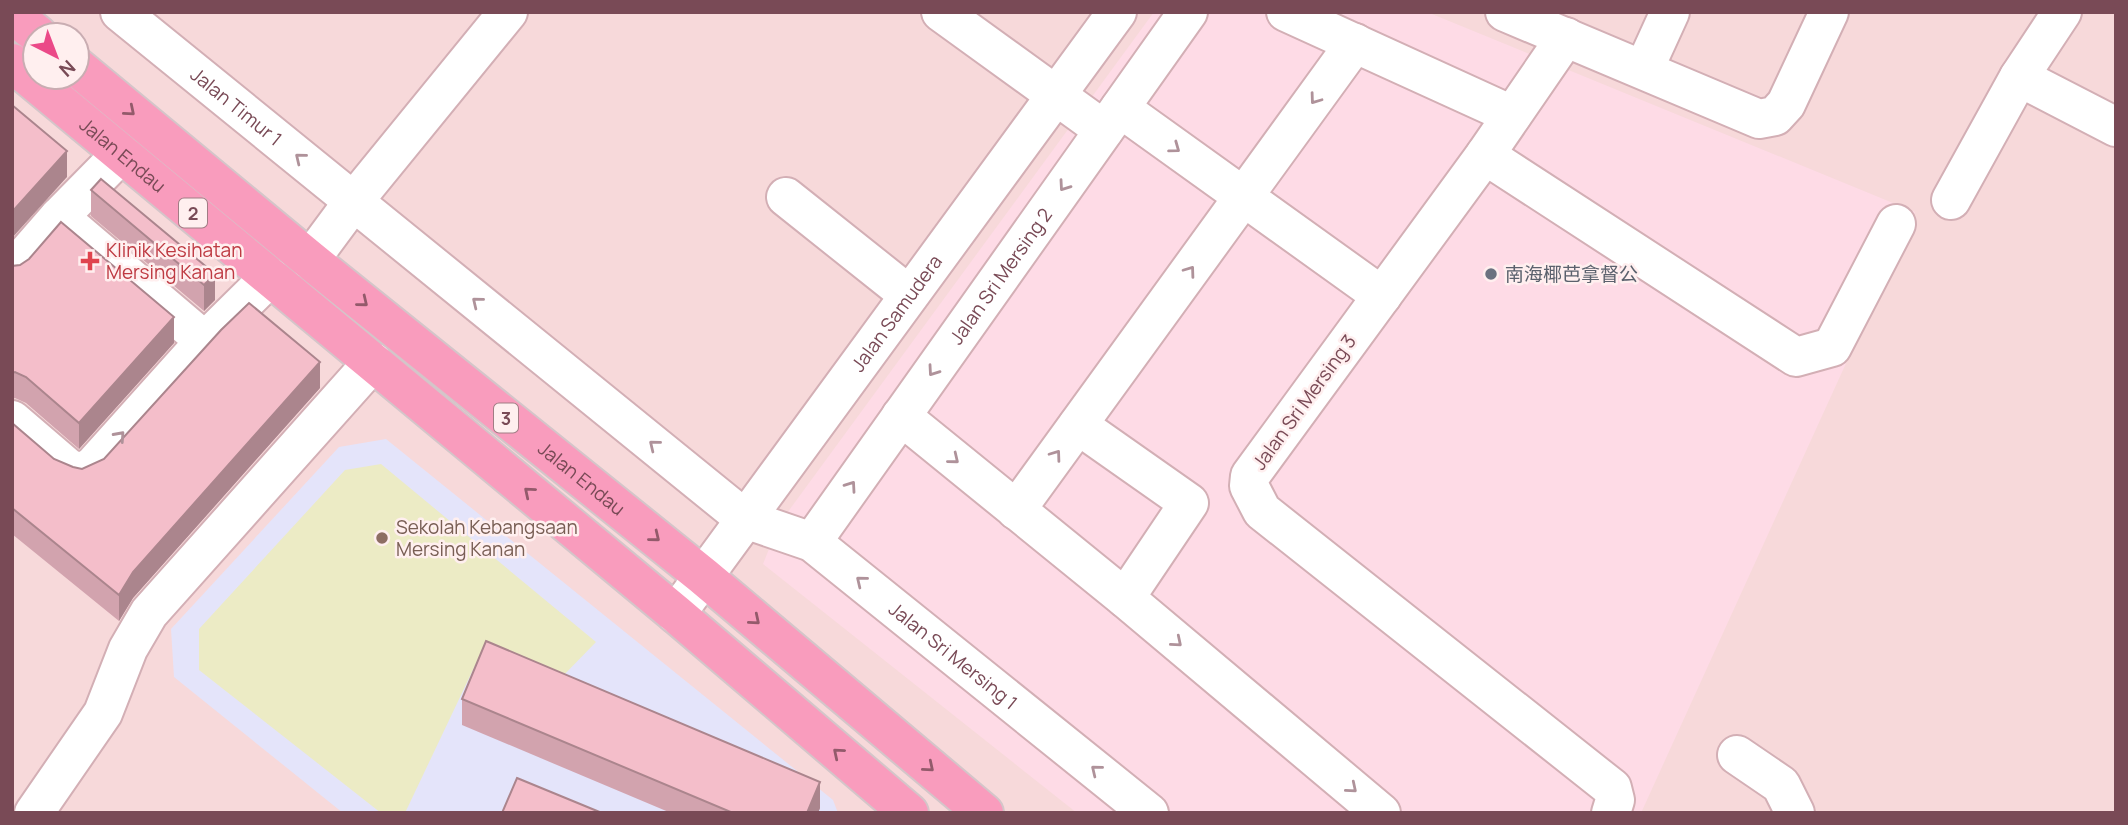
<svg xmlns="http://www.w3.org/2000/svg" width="2128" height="825" font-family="Manrope,'Noto Sans SC',sans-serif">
	<rect width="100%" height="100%" fill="#fde8e8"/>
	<path fill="#f7d9da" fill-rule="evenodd" d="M12,12H2116V813H12ZM35,35H77V77H35Z"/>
	<polygon fill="#fedbe6" points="1154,12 1427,12 1915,212 1641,813 1077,813 763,564 779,524"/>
	<polygon fill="#e4e4fa" points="386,439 833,800 838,813 343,813 174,677 171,629 339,447"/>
	<polygon fill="#ecebc5" points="381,464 596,642 560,679 480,655 405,813 381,813 199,670 199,629 345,470"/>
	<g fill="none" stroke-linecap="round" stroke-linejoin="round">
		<defs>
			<g id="minor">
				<path id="s1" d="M120,12L745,519L812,542L1149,813"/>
				<polyline points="941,12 1104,130"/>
				<polyline points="1286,12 1512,115"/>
				<polyline points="1505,12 1759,119 1775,116 1786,104 1829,12"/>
				<polyline points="1566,37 1485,155 1250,476 1249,486 1262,511 1612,788 1615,800 1611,813"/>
				<polyline points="1644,69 1670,12"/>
				<polyline points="2019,77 2116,127"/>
				<polyline points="1120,108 1382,296"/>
				<polyline points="1485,155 1796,357 1832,347 1896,224"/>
				<polyline points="786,197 909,295"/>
				<polyline points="1951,200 2019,77 2062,12"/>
				<polyline points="59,217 205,341"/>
				<polyline points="310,260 353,202 508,12"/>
				<polyline points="12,271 59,217 121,154"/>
				<polyline points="901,416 1125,598 1381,813"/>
				<polyline points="12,420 68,468 81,473 93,466 205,341 270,277"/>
				<polyline points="1078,425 1189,503 1125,598"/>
				<polyline points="1016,510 1355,43"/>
				<path id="s2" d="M812,542L1188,12"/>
				<path id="s3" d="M676,614L1117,12"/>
				<polyline points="1737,755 1781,785 1795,813"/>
				<polyline points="34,813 103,713 128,649 149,613 373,362"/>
			</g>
			<g id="highway">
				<polyline points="12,14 38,35"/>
				<path id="s4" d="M12,63L676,614L909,813"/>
				<path id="s5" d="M77,67L310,260L703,576L984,813"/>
			</g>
		</defs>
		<use href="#minor" stroke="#d3afb5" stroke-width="42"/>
		<use href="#highway" stroke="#d4c5c9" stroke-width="42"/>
		<use href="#minor" stroke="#fff" stroke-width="38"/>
		<use href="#highway" stroke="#f99cbd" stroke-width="38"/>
	</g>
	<g fill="#d2a3ae">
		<polygon points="91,190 215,274 215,300 204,311 91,216"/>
		<polygon points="12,266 174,343 79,449 26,403 15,398 12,399"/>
		<polygon points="320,388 133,598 119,621 12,534 12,423 54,459 73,467 82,469"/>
		<polygon points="462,699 820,808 818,813 671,813 462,725"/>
	</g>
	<g fill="#ab858d">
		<polygon points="67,151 67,177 12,238 12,212"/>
		<polygon points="215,274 215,300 204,311 204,285"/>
		<polygon points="174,317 174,343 79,449 79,423"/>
		<polygon points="320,362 320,388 133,598 119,621 119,595 133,572"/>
		<polygon points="820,782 820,808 818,813 807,813"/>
	</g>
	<g fill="#f4beca" stroke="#ab858d" stroke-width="2">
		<polygon points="12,105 67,151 12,212"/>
		<polygon points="101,179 215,274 204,285 91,190"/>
		<polygon points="61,222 174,317 79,423 26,377 15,372 12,373 12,266 20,265 29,259"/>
		<polygon points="249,303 320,362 133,572 119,595 12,508 12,423 54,459 73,467 82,469 104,459 221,330"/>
		<polygon points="486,641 820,782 807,813 733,813 462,699"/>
		<polygon points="517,778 602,813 502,813"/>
	</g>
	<defs><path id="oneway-chevron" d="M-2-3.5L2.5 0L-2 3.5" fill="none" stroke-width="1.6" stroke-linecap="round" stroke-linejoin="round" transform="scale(1.75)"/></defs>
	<g stroke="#af929a">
		<use href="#oneway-chevron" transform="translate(1315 99) rotate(126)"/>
		<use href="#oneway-chevron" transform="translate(1175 148) rotate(36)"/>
		<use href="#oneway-chevron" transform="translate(300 158) rotate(-141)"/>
		<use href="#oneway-chevron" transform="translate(1064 186) rotate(125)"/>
		<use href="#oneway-chevron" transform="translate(1190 271) rotate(-54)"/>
		<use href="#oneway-chevron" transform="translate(477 302) rotate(-141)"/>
		<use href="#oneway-chevron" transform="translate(933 371) rotate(125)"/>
		<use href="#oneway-chevron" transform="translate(120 436) rotate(-48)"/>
		<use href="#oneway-chevron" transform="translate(654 445) rotate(-141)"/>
		<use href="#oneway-chevron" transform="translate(1056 455) rotate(-54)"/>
		<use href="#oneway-chevron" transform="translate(954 459) rotate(39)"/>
		<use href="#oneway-chevron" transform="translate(851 486) rotate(-55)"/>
		<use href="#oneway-chevron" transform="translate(861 581) rotate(-141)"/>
		<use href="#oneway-chevron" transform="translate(1177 642) rotate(40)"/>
		<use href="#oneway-chevron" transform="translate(1096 770) rotate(-141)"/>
		<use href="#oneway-chevron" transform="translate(1352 788) rotate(40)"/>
	</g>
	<g stroke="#935a6b">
		<use href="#oneway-chevron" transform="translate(130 111) rotate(40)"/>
		<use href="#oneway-chevron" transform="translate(363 302) rotate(39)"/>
		<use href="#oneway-chevron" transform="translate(529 492) rotate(-140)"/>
		<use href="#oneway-chevron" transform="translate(655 537) rotate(39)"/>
		<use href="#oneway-chevron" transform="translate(755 620) rotate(40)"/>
		<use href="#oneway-chevron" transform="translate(838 753) rotate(-140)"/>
		<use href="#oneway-chevron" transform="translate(929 767) rotate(40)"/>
	</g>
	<path fill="#e0444e" stroke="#ffefef" stroke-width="2.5" d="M86.5 250.5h7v7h7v7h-7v7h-7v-7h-7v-7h7z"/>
	<circle fill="#6b7280" stroke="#ffefef" stroke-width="2.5" cx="1491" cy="274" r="7"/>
	<circle fill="#8d6e63" stroke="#ffefef" stroke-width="2.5" cx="382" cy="538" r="7"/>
	<g text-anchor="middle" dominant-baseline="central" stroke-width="5" stroke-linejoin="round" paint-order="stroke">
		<g fill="#ffefef" stroke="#a17c84" stroke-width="2">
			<rect x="179" y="198.5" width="28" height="29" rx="5"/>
			<rect x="494" y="403.5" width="24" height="29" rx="5"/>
		</g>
		<g font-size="18" font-weight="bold" fill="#794a56">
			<text x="193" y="213">2</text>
			<text x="506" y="418">3</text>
		</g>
		<g font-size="19" fill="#794a56" stroke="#ffefef">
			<text stroke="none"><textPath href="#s1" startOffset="150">Jalan Timur 1</textPath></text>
			<text stroke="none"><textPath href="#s4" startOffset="144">Jalan Endau</textPath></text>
			<text stroke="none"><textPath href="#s2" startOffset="326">Jalan Sri Mersing 2</textPath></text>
			<text stroke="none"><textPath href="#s3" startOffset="373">Jalan Samudera</textPath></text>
			<text transform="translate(1304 402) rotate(-54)">Jalan Sri Mersing 3</text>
			<text stroke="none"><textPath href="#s5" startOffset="651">Jalan Endau</textPath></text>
			<text stroke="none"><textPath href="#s1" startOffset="1057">Jalan Sri Mersing 1</textPath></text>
		</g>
		<g font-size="19" fill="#be3a42" stroke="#ffefef" text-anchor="start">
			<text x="106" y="250">Klinik Kesihatan<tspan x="106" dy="22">Mersing Kanan</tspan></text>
		</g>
		<g font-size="19" fill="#5b616d" stroke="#ffefef" text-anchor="start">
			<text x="1505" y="274">南海椰芭拿督公</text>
		</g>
		<g font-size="19" fill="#785e54" stroke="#ffefef" text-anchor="start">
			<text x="396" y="527">Sekolah Kebangsaan<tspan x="396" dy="22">Mersing Kanan</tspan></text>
		</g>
	</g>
	<rect width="2128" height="825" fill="none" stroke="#794a56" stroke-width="28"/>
	<g transform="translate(56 56) rotate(138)"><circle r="33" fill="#ffefef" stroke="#c9adb2" stroke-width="2"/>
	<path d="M0-5L12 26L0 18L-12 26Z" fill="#eb4988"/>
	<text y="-10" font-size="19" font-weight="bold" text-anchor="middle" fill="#794a56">N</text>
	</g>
</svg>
